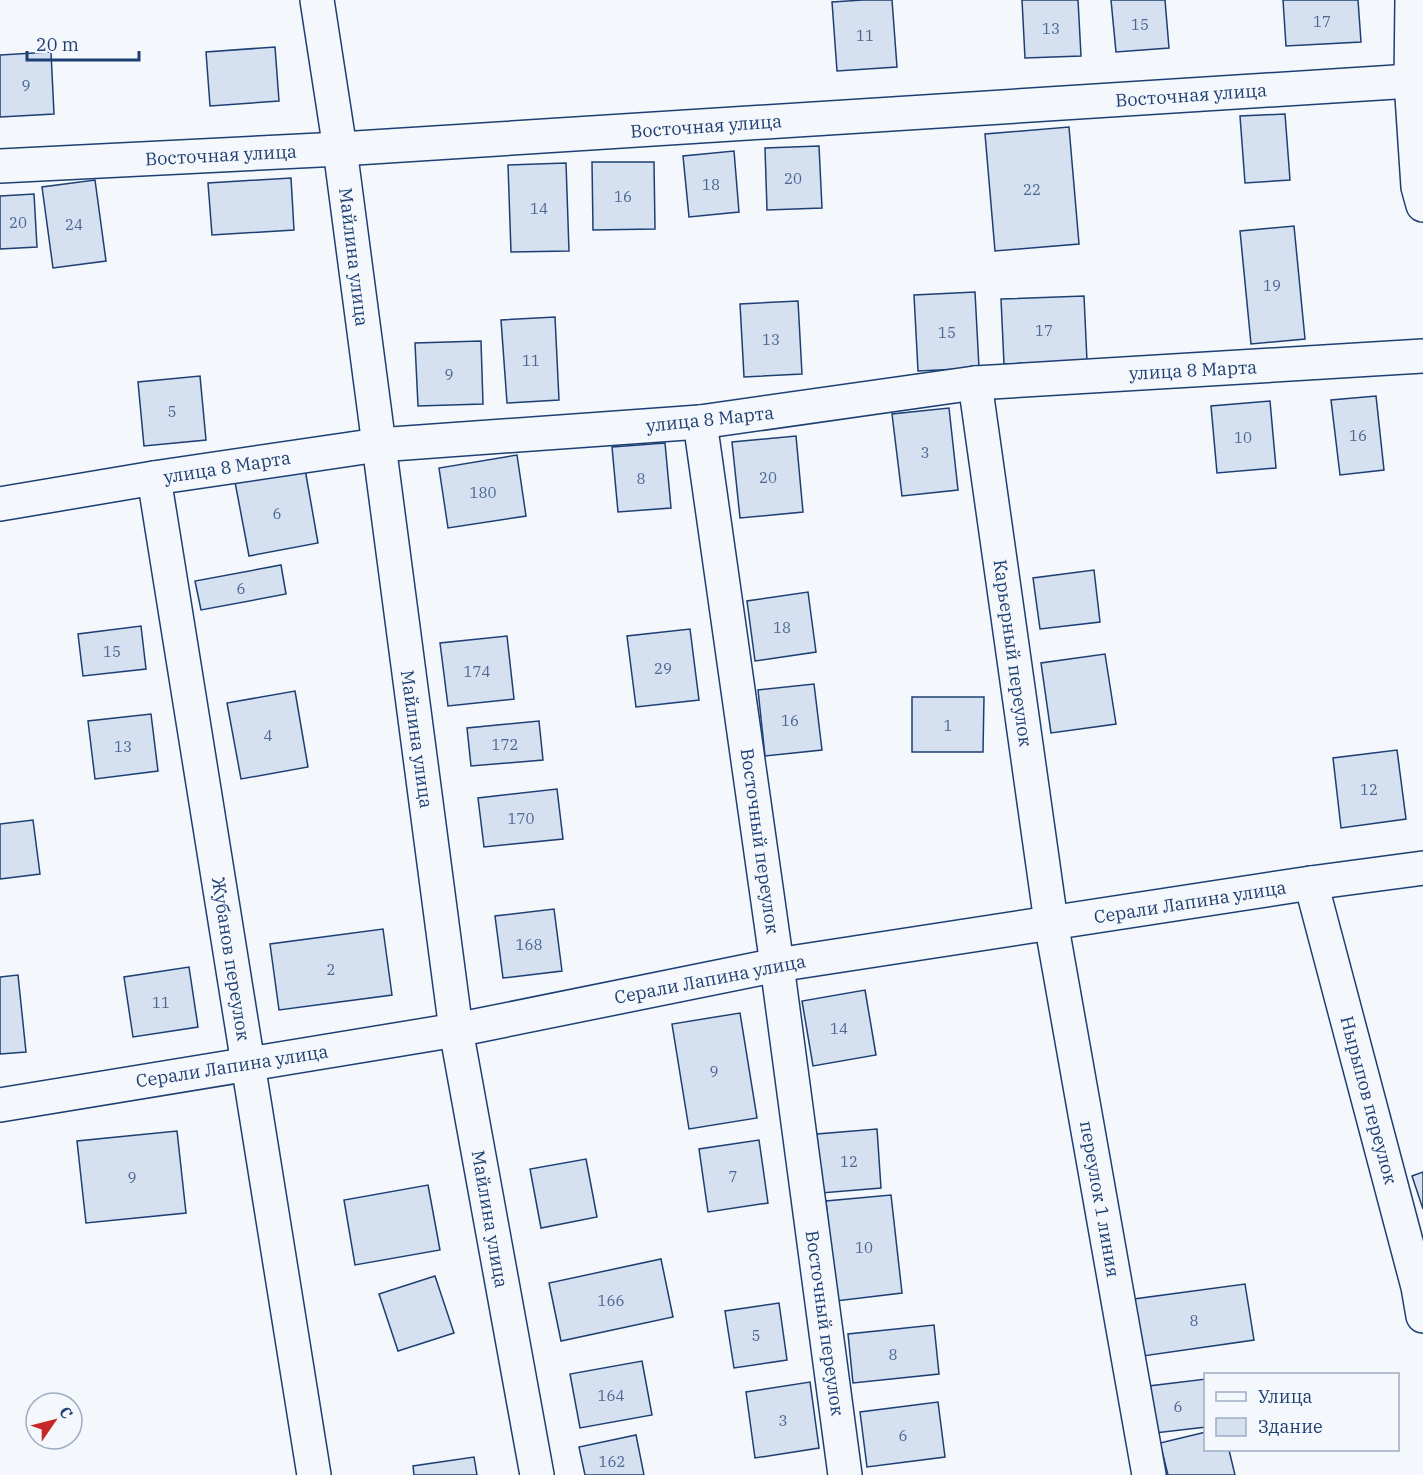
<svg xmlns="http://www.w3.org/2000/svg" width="1423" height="1475" font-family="'IBM Plex Serif',serif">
	<rect width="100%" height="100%" fill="#f4f7fb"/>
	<g fill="#d5e0f0" stroke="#1d3f73" stroke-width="1.5">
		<polygon points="863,0 892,0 897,67 837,71 832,2"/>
		<polygon points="1022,0 1078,0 1081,56 1025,58"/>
		<polygon points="1111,0 1165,0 1169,48 1116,52"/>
		<polygon points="1283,0 1358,0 1361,42 1286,46"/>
		<polygon points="275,47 279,101 210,106 206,52"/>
		<polygon points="51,52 54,114 0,117 0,55"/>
		<polygon points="1285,114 1290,180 1245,183 1240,116"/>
		<polygon points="1069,127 1079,244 995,251 985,134"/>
		<polygon points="819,146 822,208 767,210 765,148"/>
		<polygon points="734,151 739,212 689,217 683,156"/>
		<polygon points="592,162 654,162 655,229 593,230"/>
		<polygon points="566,163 569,251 511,252 508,165"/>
		<polygon points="291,178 294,230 212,235 208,183"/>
		<polygon points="95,180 106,261 53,268 42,187"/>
		<polygon points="34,194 37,247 0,249 0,196"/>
		<polygon points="1294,226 1305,339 1251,344 1240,231"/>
		<polygon points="975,292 979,368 918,371 914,295"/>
		<polygon points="1084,296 1087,361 1004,364 1001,299"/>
		<polygon points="798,301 802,374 744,377 740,304"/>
		<polygon points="555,317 559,400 507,403 501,320"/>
		<polygon points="481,341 483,404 418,406 415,343"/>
		<polygon points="200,376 206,440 144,446 138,382"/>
		<polygon points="1376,396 1384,470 1340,475 1331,400"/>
		<polygon points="1270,401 1276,468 1217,473 1211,406"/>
		<polygon points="949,408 958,490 902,496 892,414"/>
		<polygon points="796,436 803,512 740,518 732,442"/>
		<polygon points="665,443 671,508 618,512 612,447"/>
		<polygon points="517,455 526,516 448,528 439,468"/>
		<polygon points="305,469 318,543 249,556 235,482"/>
		<polygon points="281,565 286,594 201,610 195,581"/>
		<polygon points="1094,570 1100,622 1040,629 1033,578"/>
		<polygon points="808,592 816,652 755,661 747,601"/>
		<polygon points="141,626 146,669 83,676 78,634"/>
		<polygon points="690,629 699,700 636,707 627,636"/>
		<polygon points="507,636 514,699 448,706 440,643"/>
		<polygon points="1105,654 1116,724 1051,733 1041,663"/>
		<polygon points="814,684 822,750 765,756 758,690"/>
		<polygon points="295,691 308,767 241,779 227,703"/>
		<polygon points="912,697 984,697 983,752 912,752"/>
		<polygon points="151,714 158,771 95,779 88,721"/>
		<polygon points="539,721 543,760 471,766 467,728"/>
		<polygon points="1397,750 1406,819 1341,828 1333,758"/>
		<polygon points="557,789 563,839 484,847 478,798"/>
		<polygon points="33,820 40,874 0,879 0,824"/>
		<polygon points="554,909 562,971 503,978 495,916"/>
		<polygon points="383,929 392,995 279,1010 270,944"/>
		<polygon points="189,967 198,1027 133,1037 124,977"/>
		<polygon points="18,975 26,1052 0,1054 0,977"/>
		<polygon points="865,990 876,1055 813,1066 802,1001"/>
		<polygon points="740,1013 757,1118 689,1129 672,1024"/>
		<polygon points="877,1129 881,1188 821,1193 817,1134"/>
		<polygon points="177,1131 186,1213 86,1223 77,1141"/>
		<polygon points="759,1140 768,1203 708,1212 699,1149"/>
		<polygon points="586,1159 597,1217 541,1228 530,1169"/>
		<polygon points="1423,1172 1423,1209 1412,1176"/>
		<polygon points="428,1185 440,1250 355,1265 344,1200"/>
		<polygon points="891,1195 902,1293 836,1301 826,1201"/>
		<polygon points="661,1259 673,1317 561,1341 549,1283"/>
		<polygon points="435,1276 454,1333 398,1351 379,1294"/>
		<polygon points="1245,1284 1254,1340 1143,1356 1134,1299"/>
		<polygon points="779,1303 787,1360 734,1368 725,1311"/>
		<polygon points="934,1325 939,1374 853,1383 848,1334"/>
		<polygon points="642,1361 652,1415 580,1428 570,1374"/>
		<polygon points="1206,1379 1206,1427 1155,1433 1149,1386"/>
		<polygon points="810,1382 819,1448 755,1458 746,1392"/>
		<polygon points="938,1402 945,1457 867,1467 860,1412"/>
		<polygon points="1206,1432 1206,1450 1229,1450 1235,1475 1168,1475 1160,1443"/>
		<polygon points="636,1435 644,1475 585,1475 579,1447"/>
		<polygon points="474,1457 477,1475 414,1475 413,1466"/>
	</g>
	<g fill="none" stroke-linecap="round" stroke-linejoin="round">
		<defs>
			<g id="street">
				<polyline points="317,0 340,149 456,1030 537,1475"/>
				<polyline points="1412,0 1411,81 1418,187 1423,205"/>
				<polyline points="0,166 340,149 1411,81"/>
				<polyline points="975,383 1051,922 1149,1475"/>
				<polyline points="700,422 777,965 845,1475"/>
				<polyline points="154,478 314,1475"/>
				<polyline points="0,504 154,478 378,445 700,422 975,383 1423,356"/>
				<polyline points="1311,883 1418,1287 1423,1316"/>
				<polyline points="0,1105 456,1030 777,965 1311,883 1423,868"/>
			</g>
		</defs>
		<use href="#street" stroke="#1d3f73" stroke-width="36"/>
		<use href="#street" stroke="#f4f7fb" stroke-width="33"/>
	</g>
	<g text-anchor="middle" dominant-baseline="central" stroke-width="4.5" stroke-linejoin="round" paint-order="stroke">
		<g font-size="15" fill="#4b6792">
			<text x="1322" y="21">17</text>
			<text x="1140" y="24">15</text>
			<text x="1051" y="28">13</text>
			<text x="865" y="35">11</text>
			<text x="26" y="85">9</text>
			<text x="793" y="178">20</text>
			<text x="711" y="184">18</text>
			<text x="1032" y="189">22</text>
			<text x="623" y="196">16</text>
			<text x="539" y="208">14</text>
			<text x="18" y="222">20</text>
			<text x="74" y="224">24</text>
			<text x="1272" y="285">19</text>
			<text x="1044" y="330">17</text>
			<text x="947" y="332">15</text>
			<text x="771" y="339">13</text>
			<text x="531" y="360">11</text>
			<text x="449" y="374">9</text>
			<text x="172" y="411">5</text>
			<text x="1358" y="435">16</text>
			<text x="1243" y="437">10</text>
			<text x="925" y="452">3</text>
			<text x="768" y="477">20</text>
			<text x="641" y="478">8</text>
			<text x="483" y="492">180</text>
			<text x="277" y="513">6</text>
			<text x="241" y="588">6</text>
			<text x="782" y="627">18</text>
			<text x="112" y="651">15</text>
			<text x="663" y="668">29</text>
			<text x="477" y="671">174</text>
			<text x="790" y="720">16</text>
			<text x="948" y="725">1</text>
			<text x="268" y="735">4</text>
			<text x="505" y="744">172</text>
			<text x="123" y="746">13</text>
			<text x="1369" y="789">12</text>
			<text x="521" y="818">170</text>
			<text x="529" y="944">168</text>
			<text x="331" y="969">2</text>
			<text x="161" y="1002">11</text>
			<text x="839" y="1028">14</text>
			<text x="714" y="1071">9</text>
			<text x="849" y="1161">12</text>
			<text x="733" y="1176">7</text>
			<text x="132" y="1177">9</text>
			<text x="864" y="1247">10</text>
			<text x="611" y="1300">166</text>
			<text x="1194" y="1320">8</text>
			<text x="756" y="1335">5</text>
			<text x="893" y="1354">8</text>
			<text x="611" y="1395">164</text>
			<text x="1178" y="1406">6</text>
			<text x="783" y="1420">3</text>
			<text x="903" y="1435">6</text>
			<text x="612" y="1461">162</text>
		</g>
		<g font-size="18" fill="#1d3f73" stroke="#f4f7fb">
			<text transform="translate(1191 95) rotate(-4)">Восточная улица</text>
			<text transform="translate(706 126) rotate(-4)">Восточная улица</text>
			<text transform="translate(221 155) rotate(-3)">Восточная улица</text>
			<text transform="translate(354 257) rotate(83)">Майлина улица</text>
			<text transform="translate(1193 370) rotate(-3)">улица 8 Марта</text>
			<text transform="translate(710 419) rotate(-6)">улица 8 Марта</text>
			<text transform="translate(227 467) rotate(-9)">улица 8 Марта</text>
			<text transform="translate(1013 653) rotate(82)">Карьерный переулок</text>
			<text transform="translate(417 739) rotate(82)">Майлина улица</text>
			<text transform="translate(760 841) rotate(82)">Восточный переулок</text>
			<text transform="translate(1190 902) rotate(-9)">Серали Лапина улица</text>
			<text transform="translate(231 959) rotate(81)">Жубанов переулок</text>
			<text transform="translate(710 979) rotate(-11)">Серали Лапина улица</text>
			<text transform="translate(232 1066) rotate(-9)">Серали Лапина улица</text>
			<text transform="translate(1369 1100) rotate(75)">Нырыпов переулок</text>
			<text transform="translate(1100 1199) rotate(80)">переулок 1 линия</text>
			<text transform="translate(490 1219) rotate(80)">Майлина улица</text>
			<text transform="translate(825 1323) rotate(82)">Восточный переулок</text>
		</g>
	</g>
	<rect x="1204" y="1373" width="195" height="78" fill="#f4f7fb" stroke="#9eadc5" stroke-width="1.5"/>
	<rect x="1216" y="1392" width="30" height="9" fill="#f4f7fb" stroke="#9eadc5" stroke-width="1.5"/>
	<text x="1258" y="1403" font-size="18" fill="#1d3f73">Улица</text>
	<rect x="1216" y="1418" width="30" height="18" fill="#d5e0f0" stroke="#9eadc5" stroke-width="1.5"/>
	<text x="1258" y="1433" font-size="18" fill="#1d3f73">Здание</text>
	<g transform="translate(54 1421) rotate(55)"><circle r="28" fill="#f4f7fb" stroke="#9eadc5" stroke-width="1.5"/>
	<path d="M0-4.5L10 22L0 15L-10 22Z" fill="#c62828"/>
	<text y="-9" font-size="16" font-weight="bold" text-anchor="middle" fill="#1d3f73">С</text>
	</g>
	<path d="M27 51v9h112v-9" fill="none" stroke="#1d3f73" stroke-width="3"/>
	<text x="36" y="51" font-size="18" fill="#1d3f73" stroke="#f4f7fb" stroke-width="4.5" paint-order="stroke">20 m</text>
</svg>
